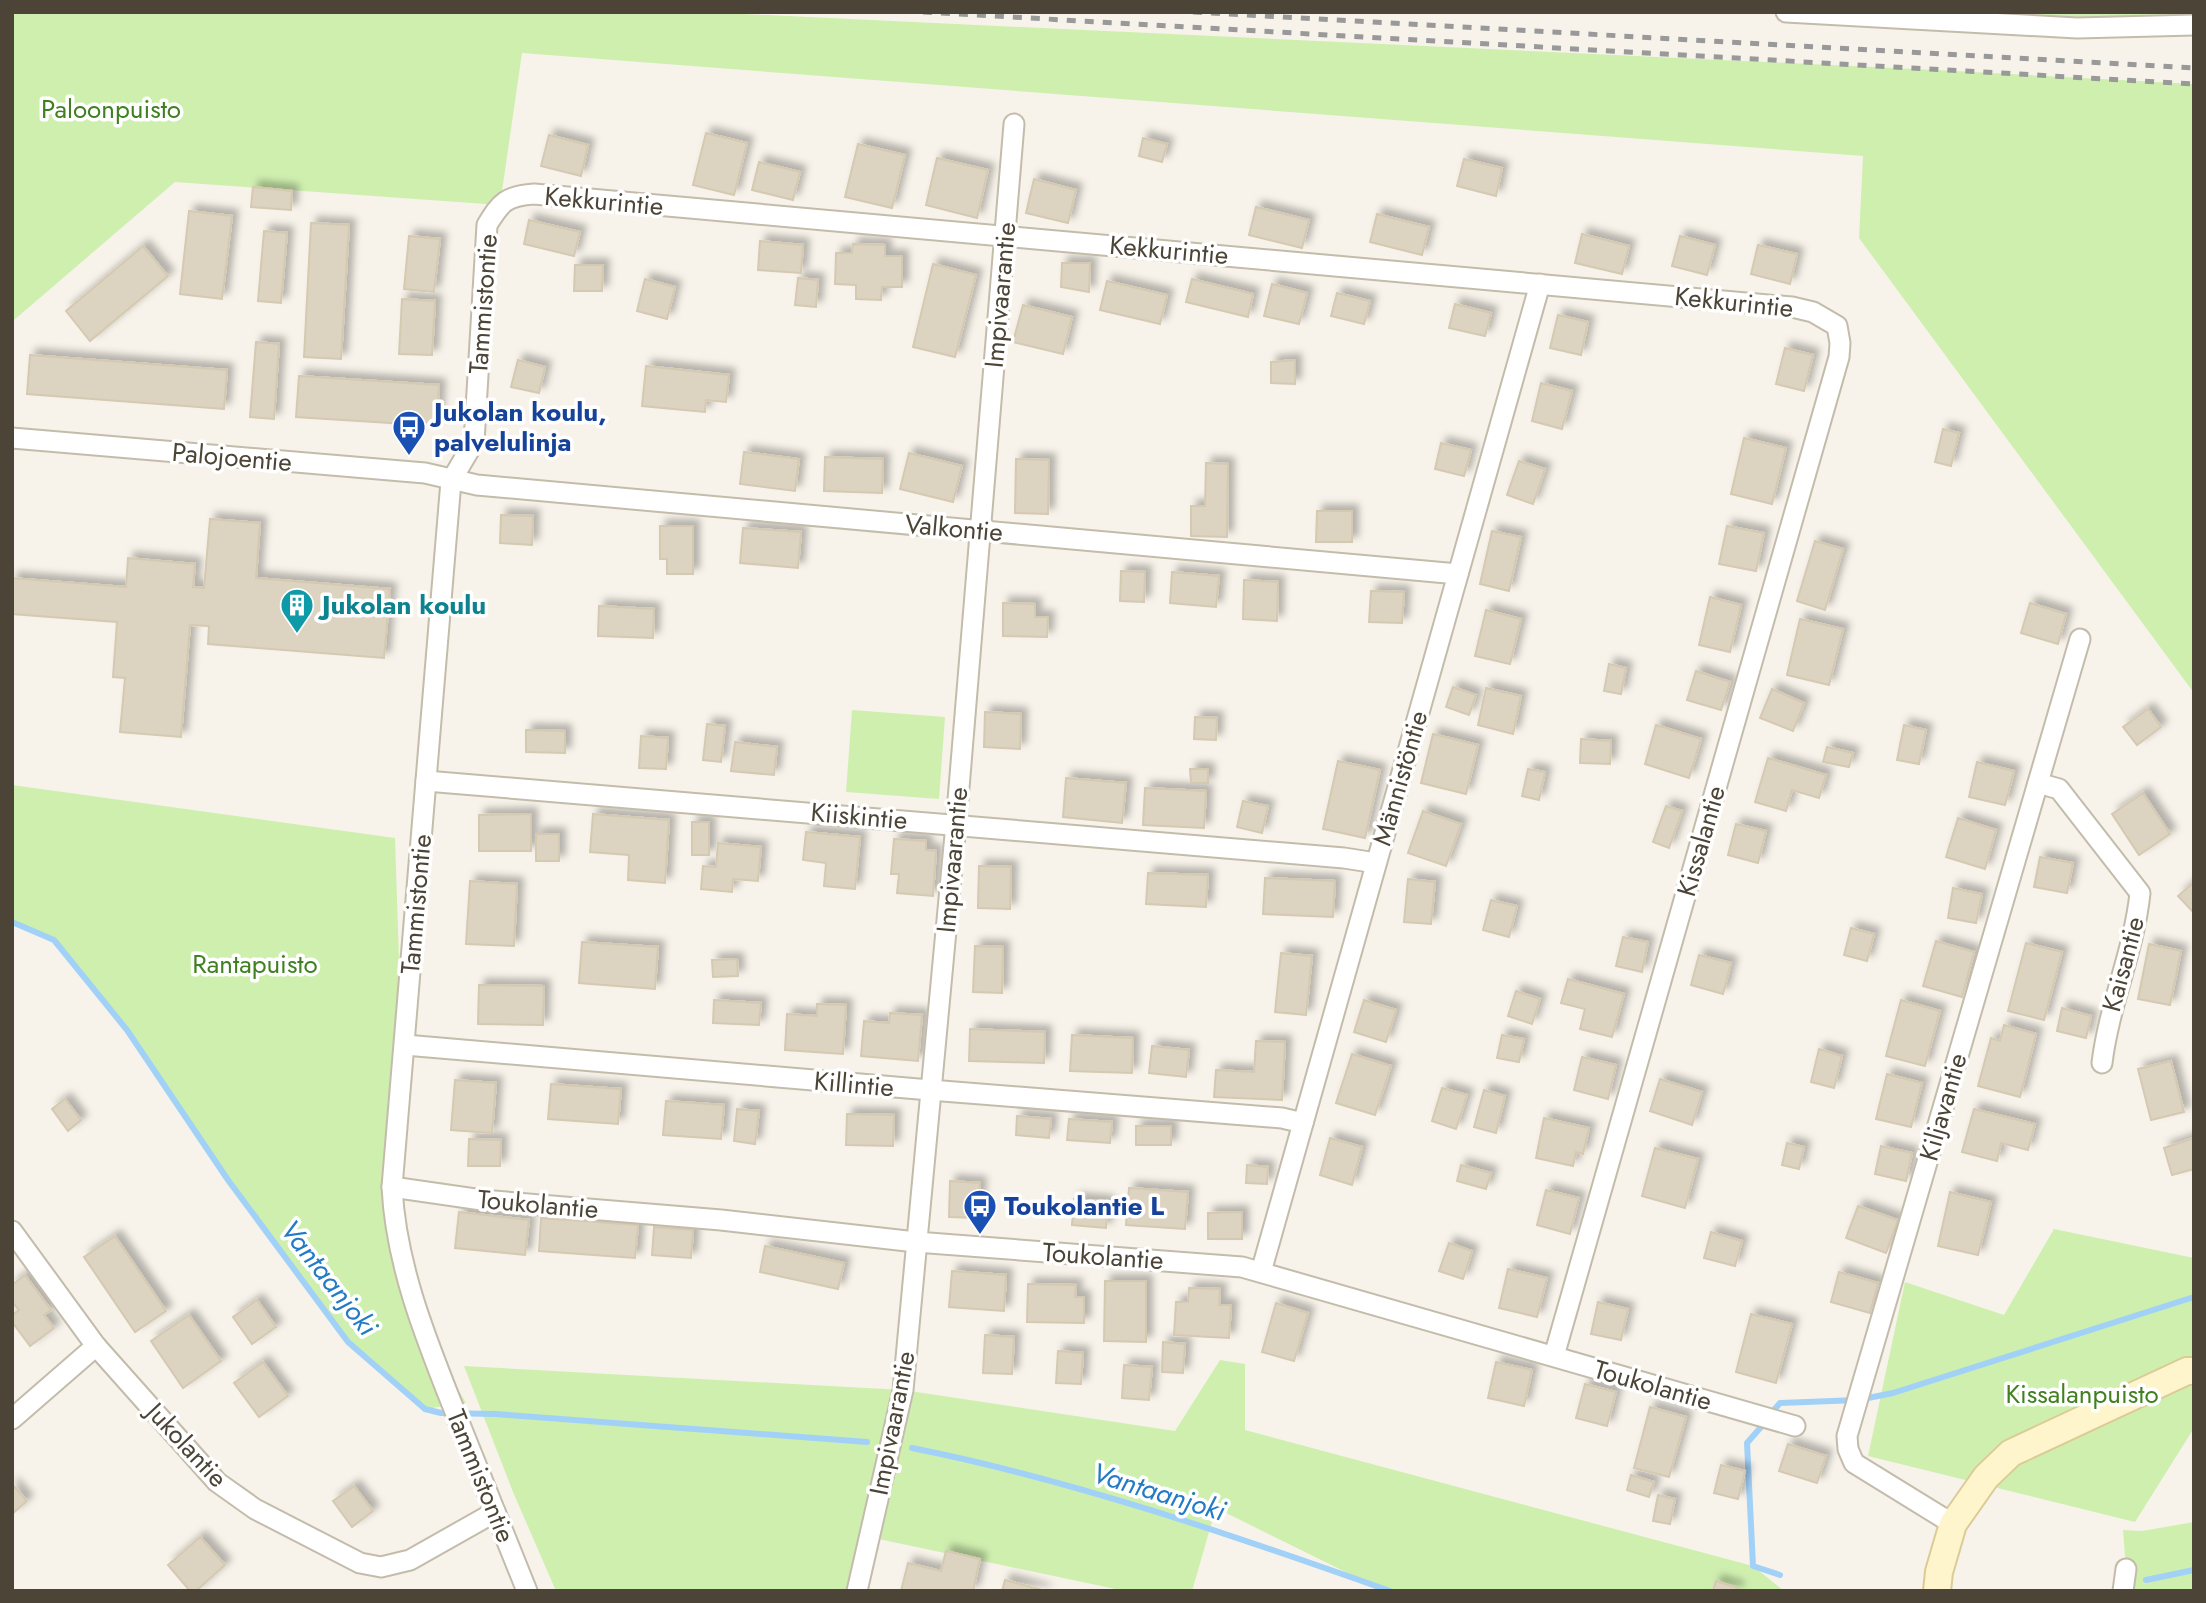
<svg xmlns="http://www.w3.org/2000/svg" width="2206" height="1603" font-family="Jost,sans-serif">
	<defs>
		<filter id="shadow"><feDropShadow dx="6" dy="-6" stdDeviation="3.5" flood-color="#0004"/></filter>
	</defs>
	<rect width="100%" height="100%" fill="#f7f3ea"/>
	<g fill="#cfefaf">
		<polygon points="12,12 701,12 1936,70 2194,84 2194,693 1859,238 1863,156 522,53 500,205 175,182 14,320 12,332"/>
		<polygon points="1786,12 2194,12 2194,25"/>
		<polygon points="852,710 945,717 939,799 846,792"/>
		<polygon points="12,785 395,838 401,1020 385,1199 423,1329 466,1403 425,1409 348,1342 228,1180 127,1030 54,940 12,922"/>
		<polygon points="2054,1229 2194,1258 2194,1428 2135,1522 1868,1456 1905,1282 2004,1315"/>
		<polygon points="1220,1360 1245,1364 1245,1430 1753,1566 1784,1591 1384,1591 1216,1508 1192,1591 1125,1591 869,1537 857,1591 556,1591 513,1492 464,1366 903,1390 1175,1431"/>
		<polygon points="2194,1522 2194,1591 2123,1591 2126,1569 2123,1530 2142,1531"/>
	</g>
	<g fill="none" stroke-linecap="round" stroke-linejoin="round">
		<g stroke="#a2d1f8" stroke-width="6">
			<polyline points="12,922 54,940 127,1030 228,1180 348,1342 425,1409 441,1413 495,1414 867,1442"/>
			<polyline points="1774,1410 1780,1403 1858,1400 1893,1393 2194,1297"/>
			<polyline points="1761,1427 1747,1443 1753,1566 1780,1575"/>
			<path d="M912,1448C1073,1480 1235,1536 1390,1591"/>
			<polyline points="2146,1580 2194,1570"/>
		</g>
	</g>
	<g fill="#ddd3c1" stroke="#d5c9b1" stroke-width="2" filter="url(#shadow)">
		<polygon points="706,133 747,143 734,195 693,185"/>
		<polygon points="549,135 588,145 581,176 541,166"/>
		<polygon points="1143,138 1167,144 1162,162 1139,156"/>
		<polygon points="858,144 905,155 892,208 845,197"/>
		<polygon points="937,158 988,170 977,218 926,205"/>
		<polygon points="1464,159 1502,168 1496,196 1457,186"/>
		<polygon points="759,162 800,172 793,200 752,190"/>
		<polygon points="1034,179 1076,190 1068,223 1026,213"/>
		<polygon points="253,187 292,191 291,210 251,207"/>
		<polygon points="1256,207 1309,220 1302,248 1249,235"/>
		<polygon points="189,211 232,216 222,299 180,294"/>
		<polygon points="1377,214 1429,227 1422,255 1370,242"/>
		<polygon points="529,220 580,232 574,256 524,244"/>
		<polygon points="311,223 349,225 341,359 304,357"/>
		<polygon points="264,231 287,233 281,303 258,301"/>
		<polygon points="1582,234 1629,246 1622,274 1575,263"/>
		<polygon points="409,236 440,239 434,292 404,289"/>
		<polygon points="1680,236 1715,245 1707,275 1672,266"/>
		<polygon points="760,241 803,245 801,273 758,270"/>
		<polygon points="853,244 885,245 885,256 902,256 902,287 882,287 881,300 856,299 856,285 835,284 836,253 852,253"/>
		<polygon points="1758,245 1797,254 1790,284 1751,274"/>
		<polygon points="143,246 168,276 90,341 66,311"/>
		<polygon points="1062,263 1090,263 1089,292 1061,287"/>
		<polygon points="933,264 976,275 955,357 913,347"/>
		<polygon points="575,265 603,265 602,291 574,291"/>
		<polygon points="798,278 818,280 816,307 795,305"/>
		<polygon points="645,279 675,287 667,319 637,311"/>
		<polygon points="1192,279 1253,294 1248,317 1186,302"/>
		<polygon points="1107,281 1167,295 1160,324 1100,310"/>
		<polygon points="1272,284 1307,293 1299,324 1264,316"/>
		<polygon points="1337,293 1370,301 1364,324 1331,316"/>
		<polygon points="402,299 435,301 432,355 399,354"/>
		<polygon points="1455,304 1491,313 1485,336 1449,328"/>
		<polygon points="1023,305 1072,317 1063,354 1013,342"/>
		<polygon points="1558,315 1588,322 1581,355 1550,348"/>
		<polygon points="256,342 279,344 274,419 250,417"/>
		<polygon points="1785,348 1813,355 1804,391 1776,384"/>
		<polygon points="30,355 227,370 224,409 27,394"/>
		<polygon points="518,360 545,367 539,393 511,387"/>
		<polygon points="1295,360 1295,384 1271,383 1271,362"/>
		<polygon points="646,366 729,375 726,402 706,400 705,412 642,406"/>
		<polygon points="299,376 439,385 437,426 296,417"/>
		<polygon points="1541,383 1572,391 1562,429 1532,421"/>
		<polygon points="1943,429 1959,433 1951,466 1935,462"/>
		<polygon points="1744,438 1786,448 1772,504 1731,494"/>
		<polygon points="1441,443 1471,450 1464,476 1435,469"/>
		<polygon points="744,452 799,459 795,491 740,484"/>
		<polygon points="909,453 962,466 953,502 900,489"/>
		<polygon points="825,457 883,459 882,493 824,491"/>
		<polygon points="1016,459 1049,460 1048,514 1015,513"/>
		<polygon points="1519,461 1545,469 1533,504 1507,495"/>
		<polygon points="1206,463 1228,464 1227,537 1191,536 1191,506 1205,506"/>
		<polygon points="1317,511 1352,511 1352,542 1316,542"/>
		<polygon points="501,515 533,516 532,545 500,543"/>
		<polygon points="210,519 260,523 256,578 390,589 384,658 208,644 209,626 190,625 181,737 120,732 125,678 113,677 117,622 12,614 12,578 126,587 128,558 195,564 193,587 204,588"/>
		<polygon points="660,526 693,526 693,574 667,574 667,559 660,559"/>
		<polygon points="1727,526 1764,533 1756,571 1719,564"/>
		<polygon points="743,528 801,532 798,568 740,563"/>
		<polygon points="1492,531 1521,537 1509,591 1480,584"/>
		<polygon points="1815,541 1843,549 1825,610 1797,601"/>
		<polygon points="1121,571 1145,572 1144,602 1120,601"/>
		<polygon points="1172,572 1219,576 1216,607 1170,603"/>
		<polygon points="1244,580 1278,582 1277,621 1243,619"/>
		<polygon points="1371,591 1404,592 1402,623 1369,622"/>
		<polygon points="1710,597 1741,605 1730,652 1699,645"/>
		<polygon points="1003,603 1035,604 1035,617 1048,617 1047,637 1003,636"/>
		<polygon points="2030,603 2066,614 2058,644 2021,633"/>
		<polygon points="599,606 654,609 653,638 598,636"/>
		<polygon points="1486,610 1521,619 1510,664 1475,656"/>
		<polygon points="1800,619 1843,629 1829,685 1787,675"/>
		<polygon points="1609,664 1626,668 1621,694 1604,691"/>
		<polygon points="1696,671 1730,682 1721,710 1687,700"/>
		<polygon points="1453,687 1476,695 1469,715 1446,707"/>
		<polygon points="1486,688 1521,696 1513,734 1478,725"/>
		<polygon points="1772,689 1804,703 1793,731 1760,718"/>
		<polygon points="2148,709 2161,727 2137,745 2123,727"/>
		<polygon points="985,712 1021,714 1020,749 984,747"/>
		<polygon points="1195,717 1217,718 1216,740 1194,739"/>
		<polygon points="707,724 725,726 721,762 703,760"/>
		<polygon points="1656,725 1701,739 1689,778 1645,764"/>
		<polygon points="1904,725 1926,730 1919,764 1897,760"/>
		<polygon points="526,730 565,731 565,753 526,752"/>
		<polygon points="1433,734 1478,745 1466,794 1421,783"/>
		<polygon points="641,736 668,738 666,769 639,768"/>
		<polygon points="1581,739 1611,741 1610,764 1580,763"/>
		<polygon points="735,742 777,747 774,775 731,771"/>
		<polygon points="1827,747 1853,753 1849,767 1823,762"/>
		<polygon points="1768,758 1826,775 1819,798 1792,790 1786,811 1755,802"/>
		<polygon points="1338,761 1380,770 1365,838 1323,829"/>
		<polygon points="1977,762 2014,771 2005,805 1969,797"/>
		<polygon points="1190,769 1208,769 1208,783 1191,783"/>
		<polygon points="1528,769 1545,772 1539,800 1522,796"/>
		<polygon points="1066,778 1126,783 1122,823 1063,817"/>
		<polygon points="1145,788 1206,791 1204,828 1143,825"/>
		<polygon points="2143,793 2170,834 2139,855 2112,814"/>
		<polygon points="1243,801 1268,806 1262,833 1237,827"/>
		<polygon points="1666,806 1682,811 1669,848 1653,842"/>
		<polygon points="1423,811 1461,824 1446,866 1408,853"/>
		<polygon points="531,814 531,851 479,851 479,815"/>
		<polygon points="593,814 669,820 665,883 628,880 629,855 590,852"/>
		<polygon points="1958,818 1996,830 1985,869 1946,857"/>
		<rect x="692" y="822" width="17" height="33"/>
		<polygon points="1736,824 1766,831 1758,863 1728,855"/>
		<polygon points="806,832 860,837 855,889 824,886 826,863 803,860"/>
		<rect x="536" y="834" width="23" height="27"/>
		<polygon points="894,839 926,841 926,850 936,851 933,896 897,893 899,874 891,874"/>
		<polygon points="718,843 761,847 758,881 733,879 732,892 701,889 703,866 716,867"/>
		<polygon points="2040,857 2073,863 2067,893 2034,887"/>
		<polygon points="979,866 1011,867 1010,909 978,908"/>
		<polygon points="1148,873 1208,875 1206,907 1146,904"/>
		<polygon points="1265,878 1335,881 1333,917 1263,914"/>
		<polygon points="1408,879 1435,882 1431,924 1404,922"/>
		<polygon points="470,881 517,884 514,946 466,944"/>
		<polygon points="2194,882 2194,913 2178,896"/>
		<polygon points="1953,888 1982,894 1976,923 1948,918"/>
		<polygon points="1491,900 1517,906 1509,937 1483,930"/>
		<polygon points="1851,928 1874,934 1867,961 1844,955"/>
		<polygon points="1623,937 1648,942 1642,972 1616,966"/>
		<polygon points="1936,941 1974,952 1962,997 1923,986"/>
		<polygon points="582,942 658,947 655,989 579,983"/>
		<polygon points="2026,943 2062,952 2044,1020 2008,1011"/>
		<polygon points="2149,944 2181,951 2170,1005 2138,999"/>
		<polygon points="975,946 1003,947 1002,993 973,992"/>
		<polygon points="1281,953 1312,956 1306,1015 1275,1012"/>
		<polygon points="1699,955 1731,963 1723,994 1691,985"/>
		<polygon points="737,959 738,976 713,977 712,960"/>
		<polygon points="1568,979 1624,994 1612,1037 1580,1029 1585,1009 1561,1003"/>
		<polygon points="479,985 544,986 543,1025 478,1024"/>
		<polygon points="1516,991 1540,999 1532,1024 1508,1016"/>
		<polygon points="714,1000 761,1003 759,1025 713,1023"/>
		<polygon points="1364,1000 1396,1010 1386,1042 1354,1032"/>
		<polygon points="1901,1000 1940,1011 1925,1066 1886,1056"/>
		<polygon points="817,1004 846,1005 843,1054 785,1050 787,1014 817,1016"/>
		<polygon points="2062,1008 2091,1016 2086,1038 2057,1031"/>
		<polygon points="890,1013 922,1015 918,1061 861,1056 864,1021 889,1023"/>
		<polygon points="2004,1025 2036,1034 2020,1097 1978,1086 1991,1038 2000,1041"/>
		<polygon points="970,1029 1045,1032 1044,1063 969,1061"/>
		<polygon points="1072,1035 1133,1038 1132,1073 1070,1071"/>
		<polygon points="1502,1035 1524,1039 1519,1062 1497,1058"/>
		<polygon points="1256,1041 1285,1042 1282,1100 1214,1097 1216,1070 1254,1072"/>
		<polygon points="1152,1046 1189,1050 1186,1077 1149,1073"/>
		<polygon points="1819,1049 1842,1056 1834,1088 1811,1082"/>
		<polygon points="1352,1054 1391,1066 1375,1115 1336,1103"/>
		<polygon points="1582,1057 1616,1065 1608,1099 1574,1090"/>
		<polygon points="2171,1061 2184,1112 2151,1120 2138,1069"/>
		<polygon points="1887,1074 1922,1083 1911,1127 1876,1119"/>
		<polygon points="1660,1079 1702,1092 1692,1125 1650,1111"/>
		<polygon points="455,1080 496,1083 492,1133 451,1130"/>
		<polygon points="551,1084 621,1089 618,1124 548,1119"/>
		<polygon points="1442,1088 1467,1095 1456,1129 1432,1121"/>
		<polygon points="1484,1090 1505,1096 1496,1133 1474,1127"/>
		<polygon points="65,1099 81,1120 68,1131 52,1109"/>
		<polygon points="666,1101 724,1105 721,1139 663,1135"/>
		<polygon points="737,1109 759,1111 755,1144 734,1141"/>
		<polygon points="1974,1109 2035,1124 2028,1150 2001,1143 1997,1161 1962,1152"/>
		<polygon points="847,1114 894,1115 893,1146 846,1145"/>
		<polygon points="1017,1116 1051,1119 1049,1138 1016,1135"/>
		<polygon points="1544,1118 1589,1128 1583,1154 1576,1152 1573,1166 1536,1158"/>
		<polygon points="1069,1119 1112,1122 1110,1143 1067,1140"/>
		<rect x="1136" y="1126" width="35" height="19"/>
		<polygon points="1330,1138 1362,1147 1352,1185 1320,1175"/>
		<polygon points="2194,1138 2194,1169 2172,1175 2164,1148"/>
		<polygon points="469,1139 501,1140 500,1166 468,1166"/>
		<polygon points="1787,1143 1804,1147 1799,1169 1782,1165"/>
		<polygon points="1881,1146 1912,1153 1906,1181 1875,1174"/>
		<polygon points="1655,1148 1698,1159 1685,1208 1642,1196"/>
		<polygon points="1247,1165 1268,1167 1267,1184 1246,1183"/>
		<polygon points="1461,1165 1491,1173 1486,1189 1457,1181"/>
		<polygon points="950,1181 980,1183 978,1218 949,1217"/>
		<polygon points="1129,1188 1188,1192 1185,1229 1126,1225"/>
		<polygon points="1546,1190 1579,1198 1570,1234 1537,1225"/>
		<polygon points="1950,1192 1991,1202 1978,1255 1938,1246"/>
		<polygon points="1074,1199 1108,1202 1106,1228 1072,1225"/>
		<polygon points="1858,1206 1898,1220 1886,1253 1846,1238"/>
		<polygon points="459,1212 529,1220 525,1255 455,1248"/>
		<polygon points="1242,1212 1242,1239 1208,1239 1208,1213"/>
		<polygon points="541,1218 638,1225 635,1258 539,1251"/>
		<polygon points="654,1227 693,1230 691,1258 652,1255"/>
		<polygon points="1711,1232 1742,1241 1735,1266 1704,1258"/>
		<polygon points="115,1236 166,1311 135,1332 84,1257"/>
		<polygon points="1449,1243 1472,1251 1463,1279 1439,1271"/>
		<polygon points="765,1246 844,1263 838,1289 760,1272"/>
		<polygon points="1508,1269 1547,1278 1537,1317 1499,1308"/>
		<polygon points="952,1271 1006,1275 1004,1311 949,1307"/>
		<polygon points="1839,1272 1878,1283 1870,1313 1831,1302"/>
		<polygon points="25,1275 51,1310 44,1315 54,1328 30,1346 12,1322 12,1315 19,1310 12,1302 12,1285"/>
		<polygon points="1105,1281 1146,1281 1146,1342 1104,1341"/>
		<polygon points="1028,1284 1076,1285 1075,1297 1084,1297 1084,1323 1027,1322"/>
		<polygon points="1189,1288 1220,1289 1219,1305 1231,1305 1229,1338 1174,1335 1176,1302 1188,1302"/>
		<polygon points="257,1300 276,1327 252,1344 233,1317"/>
		<polygon points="1598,1302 1628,1309 1621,1340 1591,1334"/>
		<polygon points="1276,1303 1308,1313 1294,1361 1262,1352"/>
		<polygon points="1751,1314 1792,1324 1776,1383 1736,1372"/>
		<polygon points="189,1315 221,1361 183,1388 151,1341"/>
		<polygon points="985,1335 1014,1337 1012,1374 983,1373"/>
		<polygon points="1163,1342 1185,1344 1183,1373 1162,1372"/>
		<polygon points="1058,1351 1083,1353 1081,1384 1056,1383"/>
		<polygon points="263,1362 288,1396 259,1417 234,1383"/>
		<polygon points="1496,1362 1532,1370 1524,1406 1488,1398"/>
		<polygon points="1124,1365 1152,1367 1149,1400 1122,1398"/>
		<polygon points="1585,1384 1616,1392 1607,1426 1576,1418"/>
		<polygon points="1650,1407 1686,1417 1669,1477 1634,1468"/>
		<polygon points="1788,1444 1826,1456 1817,1483 1779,1471"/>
		<polygon points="1721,1465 1745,1471 1738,1499 1714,1493"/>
		<polygon points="1631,1475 1654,1482 1649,1497 1627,1490"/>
		<polygon points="12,1484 27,1501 12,1514"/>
		<polygon points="354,1486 373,1511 352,1527 333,1501"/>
		<polygon points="1658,1495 1675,1499 1670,1524 1653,1521"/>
		<polygon points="200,1537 225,1565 196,1591 190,1591 168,1565"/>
		<polygon points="946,1551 980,1559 973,1591 901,1591 908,1563 941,1571"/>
		<polygon points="1005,1580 1046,1591 1002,1591"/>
		<polygon points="1716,1581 1738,1588 1737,1591 1713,1591"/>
	</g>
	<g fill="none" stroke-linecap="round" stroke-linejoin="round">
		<defs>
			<g id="street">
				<polyline points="1786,12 2077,28 2194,25"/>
				<polyline points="12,438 425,473 477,485 1458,574"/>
				<polyline points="426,781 1344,858 1376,863"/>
				<path d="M2038,783L2059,789L2140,893C2134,951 2109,1005 2102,1063"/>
				<polyline points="405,1045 930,1090 1282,1118 1303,1123"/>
				<polyline points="392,1187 482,1200 721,1220 916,1242 1242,1267 1795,1426"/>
				<polyline points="12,1231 96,1346 217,1482 255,1509 360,1563 381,1567 410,1560 495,1512"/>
				<polyline points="1261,1272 1540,284"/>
				<polyline points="12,1419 96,1346"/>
				<polyline points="1953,1524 1854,1463 1848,1449 1847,1436 2080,639"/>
				<path d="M527,1591C504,1535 482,1478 459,1422C429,1346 396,1269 392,1187L451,481L474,442L487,225C501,202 506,196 534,194L1792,307L1813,312L1837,326L1840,343L1839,357L1554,1356"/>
				<polyline points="857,1591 903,1390 956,824 1014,124"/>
				<polyline points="2123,1591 2126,1569"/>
			</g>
			<polyline id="secondary" points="1937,1591 1939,1572 1953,1524 1986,1477 2011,1453 2187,1371 2194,1371"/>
		</defs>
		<use href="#street" stroke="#c4bcab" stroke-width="23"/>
		<use href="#secondary" stroke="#dbcb96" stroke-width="30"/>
		<use href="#street" stroke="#fff" stroke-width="19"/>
		<use href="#secondary" stroke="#fff5cc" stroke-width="26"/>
		<g stroke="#999" stroke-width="5" stroke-dasharray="9 9" stroke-linecap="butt">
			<polyline points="923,12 2194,84"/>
			<polyline points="1193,12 2194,68"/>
		</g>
	</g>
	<defs>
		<symbol id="bus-pin" viewBox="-11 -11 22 30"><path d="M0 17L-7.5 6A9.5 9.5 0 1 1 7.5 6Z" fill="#1a4fb4" stroke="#fff"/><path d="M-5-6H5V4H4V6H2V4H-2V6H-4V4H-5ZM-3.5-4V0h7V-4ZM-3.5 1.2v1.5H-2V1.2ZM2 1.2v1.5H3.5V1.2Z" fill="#fff"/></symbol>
		<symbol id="building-pin" viewBox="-11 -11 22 30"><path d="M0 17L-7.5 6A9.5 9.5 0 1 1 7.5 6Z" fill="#0f9aa8" stroke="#fff"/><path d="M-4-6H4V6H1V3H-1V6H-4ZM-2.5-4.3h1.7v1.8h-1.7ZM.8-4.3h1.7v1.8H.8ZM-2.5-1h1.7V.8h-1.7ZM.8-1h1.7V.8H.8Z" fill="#fff"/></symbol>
	</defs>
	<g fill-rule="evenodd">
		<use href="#bus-pin" x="390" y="408" width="38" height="52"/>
		<use href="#building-pin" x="278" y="586" width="38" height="52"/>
		<use href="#bus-pin" x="961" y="1187" width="38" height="52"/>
	</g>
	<g text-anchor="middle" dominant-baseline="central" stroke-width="7" stroke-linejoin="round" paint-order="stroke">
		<g font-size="26" fill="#418021" stroke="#fff">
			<text x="111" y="109">Paloonpuisto</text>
			<text x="255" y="964">Rantapuisto</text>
			<text x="2082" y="1394">Kissalanpuisto</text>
		</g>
		<g font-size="26" fill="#4c4537" stroke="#fff">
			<text transform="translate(604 201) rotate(5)">Kekkurintie</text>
			<text transform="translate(1169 250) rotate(5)">Kekkurintie</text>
			<text transform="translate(1000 295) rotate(-85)">Impivaarantie</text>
			<text transform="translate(1734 302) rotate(6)">Kekkurintie</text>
			<text transform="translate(483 304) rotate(-86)">Tammistontie</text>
			<text transform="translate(232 457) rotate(5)">Palojoentie</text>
			<text transform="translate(954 528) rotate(5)">Valkontie</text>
			<text transform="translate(1400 778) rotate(-74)">Männistöntie</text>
			<text transform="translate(859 816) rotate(5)">Kiiskintie</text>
			<text transform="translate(1701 841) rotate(-74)">Kissalantie</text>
			<text transform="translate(952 860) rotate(-85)">Impivaarantie</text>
			<text transform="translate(416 904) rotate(-85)">Tammistontie</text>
			<text transform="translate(2123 964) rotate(-75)">Kaisantie</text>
			<text transform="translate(854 1084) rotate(5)">Killintie</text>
			<text transform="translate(1943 1107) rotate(-74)">Kiljavantie</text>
			<text transform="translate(538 1204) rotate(5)">Toukolantie</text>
			<text transform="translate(1103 1256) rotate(4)">Toukolantie</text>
			<text transform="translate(1653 1385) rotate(16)">Toukolantie</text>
			<text transform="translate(892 1423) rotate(-79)">Impivaarantie</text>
			<text transform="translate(187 1445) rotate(47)">Jukolantie</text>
			<text transform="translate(481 1476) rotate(68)">Tammistontie</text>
		</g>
		<g font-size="26" font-weight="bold" fill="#164399" stroke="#fff" text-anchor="start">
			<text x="434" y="412">Jukolan koulu,<tspan x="434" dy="30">palvelulinja</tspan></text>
			<text x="1004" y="1206">Toukolantie L</text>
		</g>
		<g font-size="26" font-weight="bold" fill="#0d838f" stroke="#fff" text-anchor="start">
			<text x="322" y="605">Jukolan koulu</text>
		</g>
		<g font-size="28" font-style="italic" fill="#237ac5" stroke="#fff">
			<text transform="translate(329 1278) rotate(52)">Vantaanjoki</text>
			<text transform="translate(1159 1492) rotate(17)">Vantaanjoki</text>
		</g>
	</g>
	<rect width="2206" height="1603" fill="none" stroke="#4c4537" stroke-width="28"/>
</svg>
